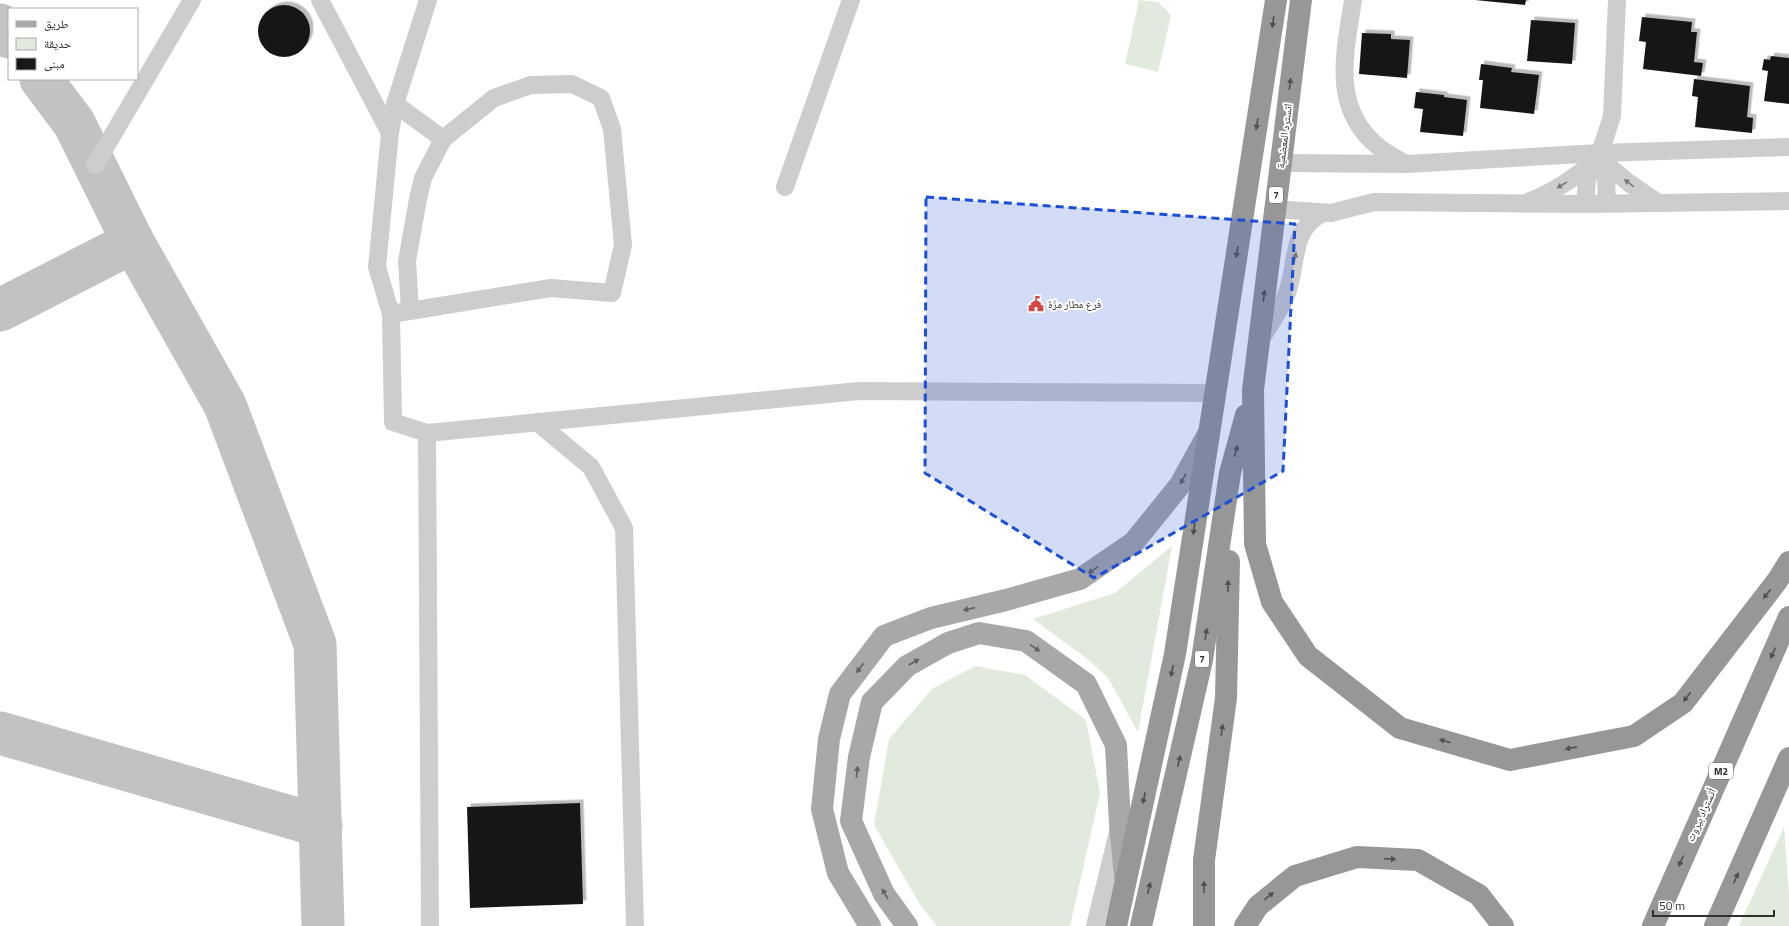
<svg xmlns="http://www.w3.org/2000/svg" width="1789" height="926" font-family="'Titillium Web','Noto Naskh Arabic',sans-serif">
	<defs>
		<filter id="shadow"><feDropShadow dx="3.5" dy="-3.5" stdDeviation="0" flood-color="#0004"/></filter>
	</defs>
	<rect width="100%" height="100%" fill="#fff"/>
	<g fill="#e2e9dd">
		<polygon points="1139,0 1158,2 1171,15 1158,72 1125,64"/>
		<polygon points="1172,546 1138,732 1108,678 1090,661 1033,619 1115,593"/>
		<polygon points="975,666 1025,675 1086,720 1100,793 1070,926 937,926 919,903 874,825 889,739 932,689"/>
		<polygon points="1784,827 1789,895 1789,926 1739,926"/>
	</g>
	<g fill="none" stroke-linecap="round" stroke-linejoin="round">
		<g stroke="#c2c2c2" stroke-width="43">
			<polyline points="0,25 9,37"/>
			<polyline points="41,79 74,123 133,242 225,405 315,644 323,926"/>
			<polyline points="0,310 133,242"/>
			<polyline points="0,733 321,826"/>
		</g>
	</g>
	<g fill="#171717" filter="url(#shadow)">
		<polygon points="1475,0 1526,0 1525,5"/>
		<circle cx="284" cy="31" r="26"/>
		<polygon points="1642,17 1692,22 1691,32 1697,32 1694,62 1703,63 1701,76 1643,69 1646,42 1639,41"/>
		<polygon points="1531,20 1575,23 1572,64 1527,61"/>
		<polygon points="1362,33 1391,34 1391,39 1410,40 1407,78 1359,74"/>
		<polygon points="1771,56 1789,58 1789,104 1764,101 1768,71 1762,70 1764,59 1770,60"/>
		<polygon points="1481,64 1512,68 1511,72 1539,75 1534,114 1480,108 1483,80 1479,80"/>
		<polygon points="1694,79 1750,86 1747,117 1753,118 1752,133 1695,127 1698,97 1692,96"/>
		<polygon points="1416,92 1444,95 1444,97 1467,100 1463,136 1420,132 1423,109 1414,108"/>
		<polygon points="580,803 583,904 470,908 467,807"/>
	</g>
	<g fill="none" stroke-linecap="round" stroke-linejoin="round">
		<g stroke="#cdcdcd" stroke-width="18">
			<polyline points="320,0 390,133"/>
			<polyline points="428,0 395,104 390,133 377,267 391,314 393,422 427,433 859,391 1214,393"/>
			<path d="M1353,0C1345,53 1330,109 1380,148C1388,154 1398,159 1406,164"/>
			<polyline points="1601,158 1606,177 1607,203"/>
			<polyline points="1603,161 1629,183 1658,203"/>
			<polyline points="1280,163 1407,164 1600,153 1789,147"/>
			<polyline points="95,165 192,0"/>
			<polyline points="785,187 851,0"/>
			<path d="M1530,201C1554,192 1573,178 1593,163"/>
			<polyline points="1585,204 1587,180 1594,162 1600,153 1612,116 1617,0"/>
			<polyline points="1275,209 1331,213 1374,202 1585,204 1789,201"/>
			<polyline points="410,311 407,261 418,199 423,178 443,139"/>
			<polyline points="391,314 551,288 612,293 623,245 612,129 601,98 572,84 531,85 494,98 443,139 395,104"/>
			<path d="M1260,341C1269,325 1281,310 1287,293C1298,263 1290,229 1323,213"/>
			<polyline points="537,422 591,467 624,528 635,926"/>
			<polyline points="427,433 430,926"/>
			<polyline points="1095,926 1118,832"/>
		</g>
		<g stroke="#a8a8a8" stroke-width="22">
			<polyline points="870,926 838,873 822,809 829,739 840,694 884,636 931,618 1006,600 1080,579 1134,542 1180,485 1208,434"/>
			<polyline points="907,926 884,894 851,821 859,757 872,702 907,666 948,643 979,633 1026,641 1086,684 1116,745 1120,824 1125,876"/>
		</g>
		<g stroke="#979797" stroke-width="22">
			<polyline points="1301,0 1253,390 1255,544 1272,602 1308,656 1400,728 1510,760 1634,736 1683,703 1777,581 1789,562"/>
			<polyline points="1116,926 1175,654 1276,0"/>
			<polyline points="1141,926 1202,660 1230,473 1246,415"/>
			<polyline points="1204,926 1204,860 1226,698 1229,561"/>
			<polyline points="1245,926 1258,906 1295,876 1357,857 1418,860 1479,895 1503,926"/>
			<polyline points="1653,926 1789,617"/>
			<polyline points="1715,926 1789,758"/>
		</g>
	</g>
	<defs><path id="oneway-solid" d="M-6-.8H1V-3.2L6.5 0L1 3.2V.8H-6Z"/></defs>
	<g fill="#4f4f4f">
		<use href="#oneway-solid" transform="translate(1273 22) rotate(98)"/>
		<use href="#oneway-solid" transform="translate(1290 84) rotate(-83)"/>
		<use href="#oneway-solid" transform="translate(1257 124) rotate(99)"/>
		<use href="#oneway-solid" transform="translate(1237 252) rotate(99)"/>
		<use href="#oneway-solid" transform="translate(1264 296) rotate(-83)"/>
		<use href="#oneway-solid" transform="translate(1236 451) rotate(-75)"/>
		<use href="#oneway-solid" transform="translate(1194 529) rotate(99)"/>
		<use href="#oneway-solid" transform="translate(1228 586) rotate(-89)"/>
		<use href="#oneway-solid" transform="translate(1767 594) rotate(128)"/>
		<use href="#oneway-solid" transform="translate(1206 634) rotate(-81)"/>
		<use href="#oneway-solid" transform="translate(1773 653) rotate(114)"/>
		<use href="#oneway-solid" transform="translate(1172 671) rotate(102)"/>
		<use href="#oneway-solid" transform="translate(1687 697) rotate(128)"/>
		<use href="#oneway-solid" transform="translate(1222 730) rotate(-82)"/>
		<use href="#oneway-solid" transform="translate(1445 741) rotate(-164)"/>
		<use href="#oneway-solid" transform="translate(1571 748) rotate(169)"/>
		<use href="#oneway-solid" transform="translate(1179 761) rotate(-77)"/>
		<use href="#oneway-solid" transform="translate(1144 798) rotate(102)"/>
		<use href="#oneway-solid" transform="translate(1390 859) rotate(3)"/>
		<use href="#oneway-solid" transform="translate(1681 861) rotate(114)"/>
		<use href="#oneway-solid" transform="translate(1736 878) rotate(-66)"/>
		<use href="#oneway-solid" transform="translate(1204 887) rotate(-90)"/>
		<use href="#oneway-solid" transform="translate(1149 888) rotate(-77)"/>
		<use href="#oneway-solid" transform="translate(1269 896) rotate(-39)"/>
	</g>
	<g fill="#777">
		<use href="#oneway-solid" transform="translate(1629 183) rotate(-143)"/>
		<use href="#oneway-solid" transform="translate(1562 185) rotate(148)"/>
		<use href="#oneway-solid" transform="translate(1295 258) rotate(-79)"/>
	</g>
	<g fill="#606060">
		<use href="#oneway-solid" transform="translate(1183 479) rotate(119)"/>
		<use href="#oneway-solid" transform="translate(1093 570) rotate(146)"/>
		<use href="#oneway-solid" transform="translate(969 609) rotate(167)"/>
		<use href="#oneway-solid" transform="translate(1035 648) rotate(35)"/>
		<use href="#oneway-solid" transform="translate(914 662) rotate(-30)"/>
		<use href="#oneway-solid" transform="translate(860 668) rotate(127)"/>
		<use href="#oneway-solid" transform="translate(857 772) rotate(-83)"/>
		<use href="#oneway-solid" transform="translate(885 894) rotate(-120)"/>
	</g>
	<path fill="#1d4ed8" fill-opacity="0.2" stroke="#1d4ed8" stroke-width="3" stroke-dasharray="8 5" stroke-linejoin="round" d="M926,197L1295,224L1283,471L1094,578L925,473Z"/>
	<defs>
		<symbol id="civic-bare" viewBox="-9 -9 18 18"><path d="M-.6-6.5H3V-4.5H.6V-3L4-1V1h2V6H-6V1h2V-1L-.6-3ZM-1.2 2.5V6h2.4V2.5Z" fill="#d44745" stroke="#fff" stroke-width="2.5" paint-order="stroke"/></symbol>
	</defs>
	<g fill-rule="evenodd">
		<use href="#civic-bare" x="1025" y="293" width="22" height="22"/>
	</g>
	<g text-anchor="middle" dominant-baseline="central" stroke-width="4" stroke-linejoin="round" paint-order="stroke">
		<g fill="#fff" stroke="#6e6e6e" stroke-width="1">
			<rect x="1269" y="187" width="14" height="16" rx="3"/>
			<rect x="1195" y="651" width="14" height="16" rx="3"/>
			<rect x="1709" y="763" width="24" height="16" rx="3"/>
		</g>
		<g font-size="10" font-weight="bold" fill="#303030">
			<text x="1276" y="195">7</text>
			<text x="1202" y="659">7</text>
			<text x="1721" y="771">M2</text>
		</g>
		<g font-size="11" fill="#303030" stroke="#fff">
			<text transform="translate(1284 136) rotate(-83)">اتسترد المعضمية</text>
			<text transform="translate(1701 815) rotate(-66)">أتستراد بيروت</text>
		</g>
		<g font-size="11" fill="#303030" stroke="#fff" text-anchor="start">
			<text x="1048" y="304">فرع مطار مزّة</text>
		</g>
	</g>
	<rect x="8" y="8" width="130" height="72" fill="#ffffff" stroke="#acacac"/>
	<rect x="16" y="21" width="20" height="6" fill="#a8a8a8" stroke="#acacac"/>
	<text x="44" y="28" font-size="12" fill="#303030">طريق</text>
	<rect x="16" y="38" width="20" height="12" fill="#e2e9dd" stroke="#acacac"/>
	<text x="44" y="48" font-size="12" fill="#303030">حديقة</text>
	<rect x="16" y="58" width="20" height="12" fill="#171717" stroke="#acacac"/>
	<text x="44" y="68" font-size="12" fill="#303030">مبنى</text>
	<path d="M1653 910v6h121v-6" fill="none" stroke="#303030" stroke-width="2"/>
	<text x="1659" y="910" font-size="12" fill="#303030" stroke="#ffffff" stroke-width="3" paint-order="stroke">50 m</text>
</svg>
